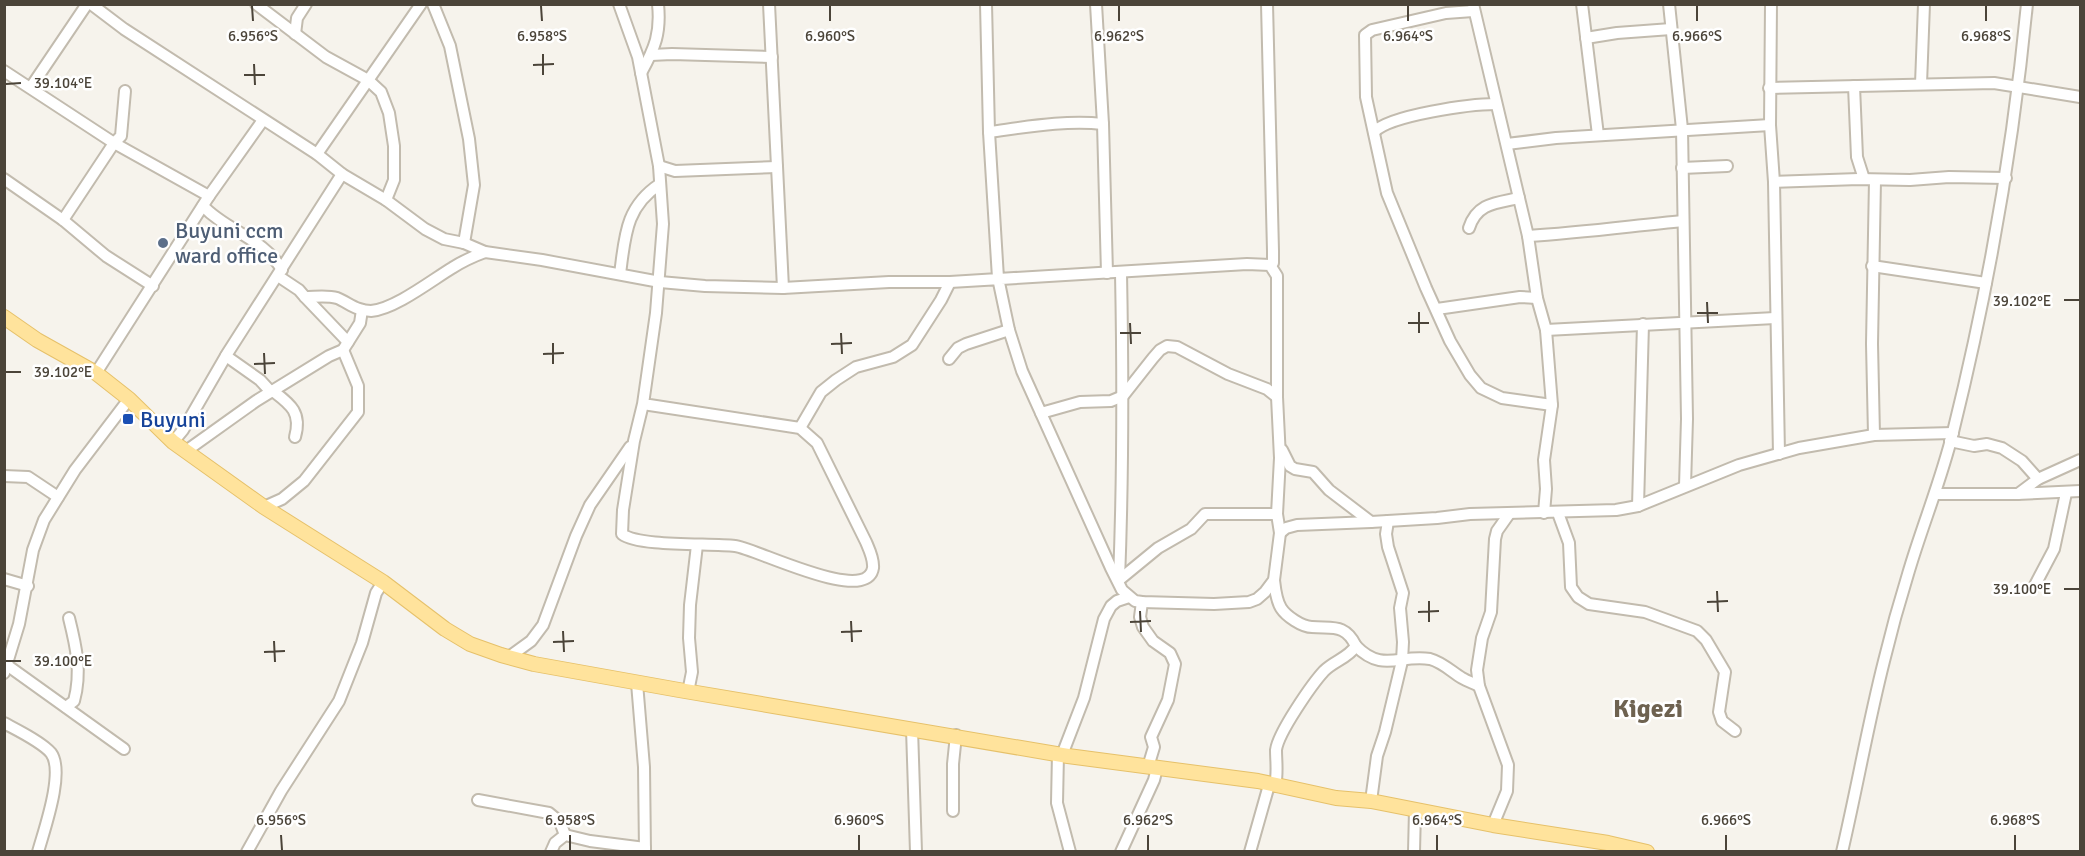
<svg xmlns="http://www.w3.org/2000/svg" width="2085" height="856" font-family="Signika,sans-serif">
	<rect width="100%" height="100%" fill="#f6f3ec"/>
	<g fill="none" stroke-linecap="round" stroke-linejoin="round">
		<defs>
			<g id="minor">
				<polyline points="91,4 124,29 317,154 342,174 386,200 425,229 444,239 464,243 485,252 542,260 660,282 705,286 783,288 889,282 950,282 1247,264 1270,265 1277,276 1277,397 1280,458 1277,514 1280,533 1274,580 1265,592 1257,599 1249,602 1214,604 1142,602 1135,601 1122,590 1111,568 1022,371 1009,330 998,278 989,132 986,4"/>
				<polyline points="256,4 326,57 368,80 381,92 389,113 394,146 394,180 386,200"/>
				<polyline points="433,4 450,46 469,139 474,185 464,243"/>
				<path d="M619,4L638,57L659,166L663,224L656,313L643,404L634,441L623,510L622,534C639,547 710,543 735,546C755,548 867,606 873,568C874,559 869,549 866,542L817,443L800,428L643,404"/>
				<polyline points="769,4 783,288"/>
				<polyline points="1096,4 1103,124 1107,273"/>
				<polyline points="1267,4 1273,251 1273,263 1270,265"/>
				<polyline points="1473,4 1528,236 1537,298 1546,330 1552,405 1544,460 1546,489 1544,513"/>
				<polyline points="1582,4 1598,135"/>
				<polyline points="1669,4 1682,129 1687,419 1685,486"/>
				<polyline points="1771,4 1770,125 1774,182 1779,454"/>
				<polyline points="1473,11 1446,13 1372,30 1365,35 1366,97 1387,193 1426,288 1450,341 1470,375 1481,388 1502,398 1552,405"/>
				<polyline points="295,34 297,18 306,4"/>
				<polyline points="1586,38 1617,33 1671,29"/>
				<polyline points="651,55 672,54 772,57"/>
				<polyline points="4,71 114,143 209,196"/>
				<path d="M641,73C655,48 661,33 658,4"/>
				<polyline points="1921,84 1924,4"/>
				<polyline points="1854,86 1857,157 1864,179"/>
				<polyline points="31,87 87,4"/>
				<polyline points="1769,88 1994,83 2080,97"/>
				<path d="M989,132C1027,127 1065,120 1103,124"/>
				<path d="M1374,132C1390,115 1471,104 1496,104"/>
				<polyline points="1507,144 1556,138 1770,125"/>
				<polyline points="317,154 421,4"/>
				<polyline points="659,166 675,171 777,167"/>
				<polyline points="1682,168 1727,166"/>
				<polyline points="4,179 63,220 106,256 153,286"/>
				<polyline points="1774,182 1859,179 1910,180 1949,177 2006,178"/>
				<path d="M203,206C226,231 264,238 282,270"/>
				<polyline points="63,220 114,143 121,136 125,91"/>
				<path d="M1469,228C1477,203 1496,203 1519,198"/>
				<path d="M1528,236C1580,233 1631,226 1683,221"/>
				<polyline points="1872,266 1986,283"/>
				<path d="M620,274C625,237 625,207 660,184"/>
				<path d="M278,276L299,290L305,297C315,297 327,295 337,298C349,303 357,311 371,311C395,309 432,280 452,268C463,261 474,256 485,252"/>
				<polyline points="305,297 348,342"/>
				<polyline points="1437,309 1520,297 1537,298"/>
				<polyline points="1546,330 1775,318"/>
				<polyline points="226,356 260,380 271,392"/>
				<polyline points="949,359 958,348 966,344 1009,330"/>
				<polyline points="96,373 209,196 263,120"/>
				<path d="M273,391C290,404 302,412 295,437"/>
				<polyline points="1041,413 1080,402 1111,401 1123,396 1153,358 1160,350 1167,346 1177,347 1228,374 1267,389 1277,397"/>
				<polyline points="800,428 821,392 836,380 856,367 893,357 912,345 941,300 950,282"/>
				<polyline points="1874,435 1872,344 1875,180"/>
				<polyline points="1950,441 1974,446 1987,444 2002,448 2022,461 2038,479"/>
				<polyline points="173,442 183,430 227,354 342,174"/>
				<polyline points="1282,450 1290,466 1295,469 1313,472 1329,490 1371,522"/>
				<polyline points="186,451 256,401 329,356 343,350 360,323 362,310"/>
				<polyline points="4,476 28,477 58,497"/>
				<polyline points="1936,494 2017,494 2080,491"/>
				<polyline points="2018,494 2038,479 2080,460"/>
				<polyline points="1638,506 1643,324"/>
				<polyline points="264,507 282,499 304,481 358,412 358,386 343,350"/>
				<polyline points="1558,513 1569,543 1571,587 1578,597 1589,604 1645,612 1697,631 1706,640 1725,672 1719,712 1722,721 1735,731"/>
				<polyline points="1280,533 1286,528 1297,525 1371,522 1437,518 1470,514 1616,510 1638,506 1739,465 1799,448 1874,435 1953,433"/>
				<polyline points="4,579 28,586"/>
				<path d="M1119,580C1123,478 1123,375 1121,273"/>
				<polyline points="1119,580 1158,548 1191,529 1205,514 1277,514"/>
				<path d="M1274,580C1275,589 1276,600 1281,608C1286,616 1302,627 1312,627C1332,629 1345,623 1356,646C1348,658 1334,661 1324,671C1312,684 1278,733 1276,750C1276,762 1278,773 1275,786"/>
				<polyline points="2034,587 2054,549 2066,493"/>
				<polyline points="1142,602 1140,617 1143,627 1153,641 1170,653 1175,664 1168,700 1151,737 1154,747 1148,767"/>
				<path d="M1356,646C1382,673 1400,654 1430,659C1442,662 1452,672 1462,678C1467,681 1473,683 1479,686"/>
				<polyline points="509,657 531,641 543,625 576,536 590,505 630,447"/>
				<polyline points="4,663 124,749"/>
				<polyline points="4,673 19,624 33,550 44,520 75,470 129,399"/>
				<polyline points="637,683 644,767 645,852"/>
				<polyline points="688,692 692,672 689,638 690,605 697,545"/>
				<path d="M66,707L74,701C82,672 76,646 69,618"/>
				<path d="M4,723C17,730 42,742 51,753C65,772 44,830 38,852"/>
				<polyline points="912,729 916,852"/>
				<polyline points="1058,754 1057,803 1070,852"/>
				<polyline points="1062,755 1084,698 1104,619 1111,606 1117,601 1129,597"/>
				<polyline points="478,800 549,813 560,822 565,835"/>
				<polyline points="1371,801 1377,756 1385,732 1402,661 1403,642 1400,608 1403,593 1388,547 1386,534 1388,521"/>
				<polyline points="953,811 953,764 956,735"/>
				<polyline points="1493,825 1507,791 1508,765 1479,686 1477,670 1482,638 1491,612 1495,539 1497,531 1509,514"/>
				<polyline points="247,852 281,791 339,701 362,643 376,593 383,582"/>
				<polyline points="551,852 555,843 565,835 590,841 645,848"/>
				<polyline points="1121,852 1154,780 1157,768"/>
				<polyline points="1250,852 1269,785"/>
				<polyline points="1414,852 1415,810"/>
				<path d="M1842,852C1857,788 1868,724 1884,661C1891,632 1899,603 1908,574C1922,526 1941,481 1953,432C1988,291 2013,149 2027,4"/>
			</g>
			<polyline id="major" points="4,317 37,340 96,373 129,399 173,442 264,507 383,582 445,629 470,644 501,655 534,664 679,690 1068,756 1258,781 1336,798 1371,801 1493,825 1608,843 1647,852"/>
		</defs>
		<use href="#minor" stroke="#c2bbae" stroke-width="14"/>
		<use href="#major" stroke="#e6c16a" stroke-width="16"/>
		<use href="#minor" stroke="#fff" stroke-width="10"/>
		<use href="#major" stroke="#ffe39c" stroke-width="14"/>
	</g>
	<path fill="none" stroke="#4b4439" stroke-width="2" d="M252,6L253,21M541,6L542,21M830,6V21M1119,6V21M1408,6V21M1697,6V21M1986,6V21M543,54V75M254,64L255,85M533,65L554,64M244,75H265M6,84L21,83M2064,300H2079M1707,302L1708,323M1419,312V333M1697,313H1718M1130,323L1131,344M1408,323H1429M841,333L842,354M1120,333H1141M553,343V364M831,344L852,343M264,353L265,374M543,354L564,353M254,364L275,363M6,372H21M2064,589H2079M1717,591L1718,612M1429,601V622M1707,602L1728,601M1140,611L1141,632M1418,612L1439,611M851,621L852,642M1130,622L1151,621M563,631L564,652M841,632L862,631M274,641L275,662M553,642L574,641M264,652L285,651M6,661H21M281,835L282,850M570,835V850M859,835V850M1148,835V850M1437,835V850M1726,835V850M2015,835V850"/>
	<circle fill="#5c6f8a" stroke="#fff" stroke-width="2" cx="163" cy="243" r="6"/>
	<rect fill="#1a4fb4" stroke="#fff" stroke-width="2" x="122" y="413" width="12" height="12" rx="3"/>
	<g text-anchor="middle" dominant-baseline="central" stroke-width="5" stroke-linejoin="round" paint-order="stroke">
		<g font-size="22" fill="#4e5e75" stroke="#fff" text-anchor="start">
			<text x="175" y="230">Buyuni ccm<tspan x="175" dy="25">ward office</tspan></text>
		</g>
		<g font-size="22" fill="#164399" stroke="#fff" text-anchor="start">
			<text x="140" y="419">Buyuni</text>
		</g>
		<g font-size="26" font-weight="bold" fill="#6e6250" stroke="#fff">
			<text x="1648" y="709">Kigezi</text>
		</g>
	</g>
	<g font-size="15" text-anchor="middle" fill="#4b4439" stroke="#fff" stroke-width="5" stroke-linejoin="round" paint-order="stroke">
		<text x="253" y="41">6.956°S</text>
		<text x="542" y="41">6.958°S</text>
		<text x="830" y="41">6.960°S</text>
		<text x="1119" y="41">6.962°S</text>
		<text x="1408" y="41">6.964°S</text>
		<text x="1697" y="41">6.966°S</text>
		<text x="1986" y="41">6.968°S</text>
		<text x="63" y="88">39.104°E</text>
		<text x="2022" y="306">39.102°E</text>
		<text x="63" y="377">39.102°E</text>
		<text x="2022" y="594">39.100°E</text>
		<text x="63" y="666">39.100°E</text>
		<text x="281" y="825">6.956°S</text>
		<text x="570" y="825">6.958°S</text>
		<text x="859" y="825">6.960°S</text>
		<text x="1148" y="825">6.962°S</text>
		<text x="1437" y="825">6.964°S</text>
		<text x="1726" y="825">6.966°S</text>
		<text x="2015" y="825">6.968°S</text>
	</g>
	<rect width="2085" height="856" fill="none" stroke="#4b4439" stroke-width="12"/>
</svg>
